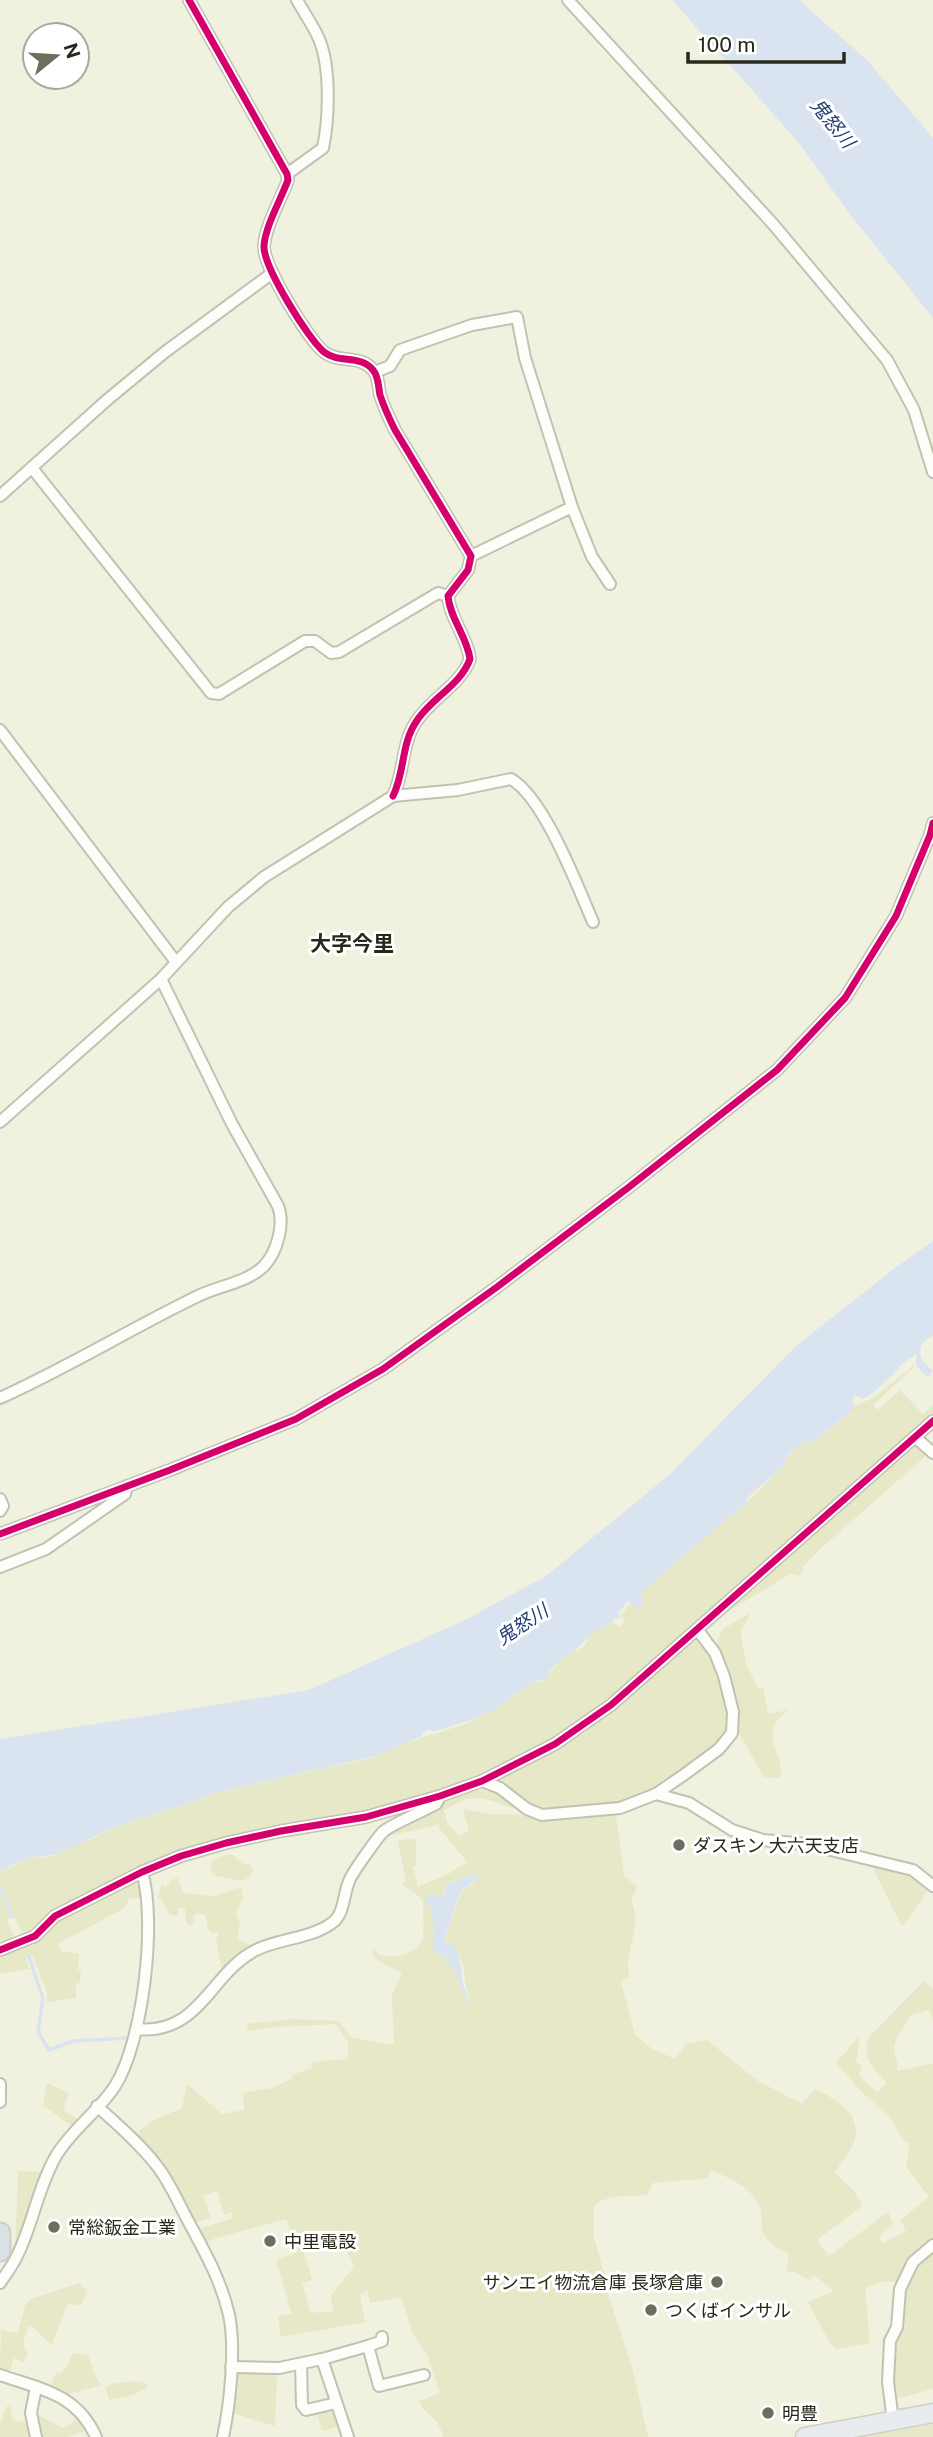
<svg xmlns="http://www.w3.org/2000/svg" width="933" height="2437" font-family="'Public Sans','Noto Sans JP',sans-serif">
	<rect width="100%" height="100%" fill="#f0f1de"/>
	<g fill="#e7e8c7" fill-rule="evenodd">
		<polygon points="914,1365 913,1368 873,1405 878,1410 900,1390 923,1414 933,1405 933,1414 604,1704 566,1734 500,1766 430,1794 130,1873 50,1912 39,1926 24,1937 7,1904 12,1917 7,1920 16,1940 0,1946 0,1869 11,1867 28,1859 54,1856 62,1848 92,1839 115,1827 195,1801 207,1795 375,1757 402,1744 466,1724 497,1708 534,1682 541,1682 566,1655 584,1647 591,1634 595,1631 609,1624 613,1623 620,1627 625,1621 621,1616 630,1603 641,1598 641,1594 646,1588 746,1503 769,1480 797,1446 803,1442 813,1442 852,1412 853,1407 877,1395"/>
		<polygon points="912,1446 919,1446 929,1453 819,1550 803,1567 800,1576 790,1574 719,1617"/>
		<polygon points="751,1612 741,1631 743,1648 746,1664 758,1688 763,1687 768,1714 788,1710 775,1723 772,1739 780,1762 781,1778 764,1777 739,1733 735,1701 717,1642 722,1630"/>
		<path d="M691,1642H697C701,1647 708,1652 712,1657C721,1670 733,1715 727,1729C717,1754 645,1797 619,1804C606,1807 550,1812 539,1810C530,1807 504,1786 494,1780L585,1733Z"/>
		<path d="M471,1789L499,1792L517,1809C503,1806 486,1796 471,1798C462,1799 452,1806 444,1810L448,1825L460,1836L469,1831L463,1809L489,1814L532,1815L543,1818L611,1814L616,1816L624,1876L637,1887L631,1900C644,1930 623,1948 629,1976L621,1982L635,2035L652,2049L675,2059L686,2044L707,2040L758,2081L802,2104L815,2089C834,2098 861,2113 855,2138C853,2149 840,2163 835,2173L855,2192L862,2206L817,2240L829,2256L888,2212L893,2224L881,2234L880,2239L882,2243C891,2240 896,2234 906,2233L901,2220L929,2197L906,2167L910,2144L902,2138L890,2117L861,2091L836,2063L860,2035L856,2061L862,2067L859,2075L877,2093L887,2083C873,2068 859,2056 871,2035L924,1981L933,1989V2020L929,2010L910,2015C907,2024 894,2040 894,2047C894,2056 899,2061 897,2070C910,2071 920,2063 933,2064V2237L928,2241L933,2244V2389L894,2399C890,2363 896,2330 903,2296L894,2282L883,2281L865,2288L870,2343L836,2349L831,2345L808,2302L834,2291L814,2275L809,2280L795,2272L787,2271L789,2254C779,2249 764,2241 762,2228C761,2220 763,2213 759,2205C750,2186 728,2177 710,2170L708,2178L653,2183L647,2195C631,2197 605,2193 594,2207V2238L608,2286V2294L632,2367L648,2437H443C439,2416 425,2416 419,2401L440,2393L427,2354L413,2334L401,2297L370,2303L367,2290L360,2295L365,2322L281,2337L278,2316L292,2314L276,2260L298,2252L286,2219L216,2238L205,2243L199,2231L201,2228L231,2219L232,2212L224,2215L217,2191L203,2196L211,2218L196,2222L192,2219L141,2143L139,2131L154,2120L182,2108L187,2084L222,2114L244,2110L243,2093L272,2088L292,2079V2075L312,2068L311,2062L348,2059V2042L336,2024L276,2027L248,2031L247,2024L294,2019L338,2021L352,2038L394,2045L392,1995L402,1973L385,1965L372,1955L374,1949L379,1955C394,1958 418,1956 423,1937C424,1932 423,1909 423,1901L413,1891L402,1885L406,1879L398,1843L400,1840L415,1839C418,1848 414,1855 417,1864L413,1867L418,1887L450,1873L467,1862L438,1827L440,1824L394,1835L385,1833C414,1818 441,1800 471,1789ZM475,1874V1882L461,1892L445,1938C447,1948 458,1951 461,1960C466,1973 464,1986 470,1999L467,2007V2000C460,1984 451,1956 433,1952C435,1928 436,1917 425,1896L443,1895L447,1884ZM340,2242L351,2259L354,2267L331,2295L333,2311L311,2313L302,2283L312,2280L303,2249Z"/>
		<polygon points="232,1854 243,1864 249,1864 253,1870 251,1875 243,1881 217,1876 211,1870 211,1862 218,1857"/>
		<polygon points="871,1864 912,1876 930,1887 904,1925 901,1925"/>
		<polygon points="178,1878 183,1893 216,1896 237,1888 242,1889 243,1899 236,1913 240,1924 237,1938 253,1947 223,1974 216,1939 219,1932 211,1933 207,1926 206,1915 197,1913 194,1915 193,1924 190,1926 186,1923 185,1909 178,1908 178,1916 170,1915 162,1900 157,1898 162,1885 166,1887 171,1880"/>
		<polygon points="131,1883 139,1885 144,1897 128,1899 126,1907 58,1944 61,1951 79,1954 78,1970 81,1970 80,1983 76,1983 76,1998 47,2002 47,1992 32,1955 26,1958 29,1969 0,1974 0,1954 55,1921"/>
		<polygon points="47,2083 69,2093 63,2110 77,2119 73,2127 43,2105"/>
		<polygon points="18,2171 42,2172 15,2254"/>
		<path d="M79,2283L87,2291L82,2303L75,2306L68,2303L52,2344C43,2340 37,2327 28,2326L23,2344L28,2354L23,2362L13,2358L10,2371L0,2369L1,2330L18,2333L26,2303L31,2299Z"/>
		<polygon points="73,2353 88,2355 95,2376 102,2385 68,2394 51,2387 56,2372 62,2373 63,2369 66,2369"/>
		<polygon points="234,2369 277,2372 275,2426 232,2413"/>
		<polygon points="135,2381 145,2383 147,2388 132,2395 109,2400 105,2387 111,2384"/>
		<polygon points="10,2406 13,2420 28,2423 34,2437 0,2437 0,2424 6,2407"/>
		<polygon points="335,2408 341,2426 322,2431 316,2410"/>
		<polygon points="33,2412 62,2428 66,2427 83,2414 92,2429 67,2437 40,2437"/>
		<polygon points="933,2424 933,2437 834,2437 890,2432"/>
	</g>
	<g fill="#dae4f0">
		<polygon points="672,0 799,0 868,61 933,138 933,318 849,213 799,143"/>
		<path d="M933,1241V1335L922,1343C918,1359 921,1359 933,1371L928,1378L917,1367L915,1355L869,1396L862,1399L855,1396L852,1400L855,1406L853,1410L813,1442C798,1440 788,1453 783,1466L747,1498L746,1503L646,1588L641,1594L643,1602L640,1607L637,1608L628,1601L618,1613L621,1618H614L613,1623C595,1627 587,1641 573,1652C562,1660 550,1666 546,1679L533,1682L497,1708L477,1718L436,1731L426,1730L421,1736L379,1755L207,1795L195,1801L115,1827L68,1849L62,1848L63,1851C51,1858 40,1855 28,1859C18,1862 11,1867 0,1869V1739L309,1690L465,1620L546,1576L669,1475L796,1346L895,1268Z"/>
		<path d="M476,1874L479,1877L460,1892L445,1937L446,1943L453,1944C464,1964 459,1971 465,1989C468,1997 470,1998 468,2006L466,2007L467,2000C460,1985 451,1955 433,1952C435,1930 436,1915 424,1895H443L446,1891L445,1885Z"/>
	</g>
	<polygon fill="#f0f1de" points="915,1355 917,1355 916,1363 913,1365 913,1361 904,1367 886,1388 869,1400 861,1402 856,1401 858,1404 853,1404 852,1399 856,1396 862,1399 869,1396 882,1387 902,1364"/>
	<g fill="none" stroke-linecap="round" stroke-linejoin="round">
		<g stroke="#dae4f0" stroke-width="3.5">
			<polyline points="0,1886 12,1917"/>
			<polyline points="29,1957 43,1999 38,2032 49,2050 74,2041 128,2038"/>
		</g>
		<defs>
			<g id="street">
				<path d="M189,0L287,174L288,180C281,199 265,227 264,246C263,266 308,339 324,352C339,364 360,354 373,370C379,377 378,386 380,395C384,407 389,418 395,430L471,556L468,570L448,596C450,619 467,636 470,659C461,685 430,699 416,722C401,744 405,772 393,796"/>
				<polyline points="568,0 773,224 887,360 914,410 933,472"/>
				<path d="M287,174L323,148C329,119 331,67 319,39C313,25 304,13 297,0"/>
				<polyline points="375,372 390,366 400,350 472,325 517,317 525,358 572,507 471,556"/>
				<polyline points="32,468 211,693 219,694 305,641 315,641 331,653 339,652 438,593 448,596"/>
				<polyline points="0,496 107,400 165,352 271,274"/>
				<polyline points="572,507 592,557 610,584"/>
				<polyline points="0,730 176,962"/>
				<path d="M0,1122L161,979L228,907L264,877L393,796L458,790L511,779C544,798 577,885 593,922"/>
				<path d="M0,1398C67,1368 130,1329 196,1297C217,1286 247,1283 264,1266C277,1252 285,1224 278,1206L232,1124L161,979"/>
				<polyline points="915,1437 933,1453"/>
				<polyline points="0,1499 3,1506 0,1511"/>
				<polyline points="0,1534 170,1470 296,1419 383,1369 497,1287 629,1187 777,1070 845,998 896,916 930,835 933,823"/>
				<polyline points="0,1567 46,1549 125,1494 127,1486"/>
				<polyline points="482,1781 500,1788 527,1809 542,1815 620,1808 656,1794 685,1774 719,1749 732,1733 733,1712 724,1676 715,1653 697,1629"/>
				<polyline points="656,1794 689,1803 732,1830 763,1840 806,1844 913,1870 933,1886"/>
				<polyline points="0,1950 35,1936 55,1916 142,1872 181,1856 226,1843 281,1831 366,1817 440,1796 482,1781 555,1744 611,1705 933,1421"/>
				<path d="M136,2029C200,2036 210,1973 256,1950C280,1938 310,1939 332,1923C345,1914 343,1893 350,1879C353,1872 379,1835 384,1831C398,1821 420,1813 436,1804L440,1796"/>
				<polyline points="0,2084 0,2102"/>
				<path d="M97,2106C118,2125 140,2144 157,2166C169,2181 177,2200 186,2217C203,2249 221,2279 229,2315C236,2348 230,2404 223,2437"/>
				<path d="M0,2283C6,2274 13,2265 17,2256C33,2224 38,2187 56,2156C72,2129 99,2111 115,2086C143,2042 157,1921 142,1872"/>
				<polyline points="368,2346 382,2341 382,2337"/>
				<polyline points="301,2364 302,2405 306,2410 336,2403"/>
				<polyline points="231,2367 279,2368 322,2359"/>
				<path d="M0,2375C41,2389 77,2394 96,2437"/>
				<polyline points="36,2387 31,2413 36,2437"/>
				<polyline points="893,2421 888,2382 890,2341 897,2327 900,2289 913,2262 933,2245"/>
				<polyline points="348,2437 322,2359 368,2346 379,2386 424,2375"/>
			</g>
			<polyline id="primary" points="805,2437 933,2413"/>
			<polyline id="highway" points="0,2233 0,2251"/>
		</defs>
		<use href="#street" stroke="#c1c2b3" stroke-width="14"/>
		<use href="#primary" stroke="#cecfc5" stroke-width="21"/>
		<use href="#highway" stroke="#cecfc5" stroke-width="23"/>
		<use href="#street" stroke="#fdfdfa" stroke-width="10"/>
		<use href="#primary" stroke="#e8ecef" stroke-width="18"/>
		<use href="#highway" stroke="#dae0e6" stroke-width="19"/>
		<defs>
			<g id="cycleway">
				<path d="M189,0L287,174L288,180C281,199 265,227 264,246C263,266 308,339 324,352C339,364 360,354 373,370C379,377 378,386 380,395C384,407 389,418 395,430L471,556L468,570L448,596C450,619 467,636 470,659C461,685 430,699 416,722C401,744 405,772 393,796"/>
				<polyline points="0,1534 170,1470 296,1419 383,1369 497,1287 629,1187 777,1070 845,998 896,916 930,835 933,823"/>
				<polyline points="0,1950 35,1936 55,1916 142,1872 181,1856 226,1843 281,1831 366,1817 440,1796 482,1781 555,1744 611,1705 933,1421"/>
			</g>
		</defs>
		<use href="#cycleway" stroke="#fff" stroke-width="11"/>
		<use href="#cycleway" stroke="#d6006c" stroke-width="7"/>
	</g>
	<g fill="#6e6e5f" stroke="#fff" stroke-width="2.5">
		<circle cx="679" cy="1845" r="7"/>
		<circle cx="54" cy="2227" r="7"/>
		<circle cx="270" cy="2241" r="7"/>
		<circle cx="717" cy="2282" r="7"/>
		<circle cx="651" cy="2310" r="7"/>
		<circle cx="768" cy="2413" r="7"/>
	</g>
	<g text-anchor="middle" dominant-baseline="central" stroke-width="6" stroke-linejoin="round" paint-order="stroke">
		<g font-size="18" fill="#28281b" stroke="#fff" text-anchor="start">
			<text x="693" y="1845">ダスキン 大六天支店</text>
			<text x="68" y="2227">常総鈑金工業</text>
			<text x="284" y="2241">中里電設</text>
			<text x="703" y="2282" text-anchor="end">サンエイ物流倉庫 長塚倉庫</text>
			<text x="665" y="2310">つくばインサル</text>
			<text x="782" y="2413">明豊</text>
		</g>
		<g font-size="19" font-style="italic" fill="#244173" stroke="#fff">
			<text transform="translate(833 123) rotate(51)">鬼怒川</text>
			<text transform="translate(522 1624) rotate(-33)">鬼怒川</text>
		</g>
		<g font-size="21" font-weight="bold" fill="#28281b" stroke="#fff">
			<text x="352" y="943">大字今里</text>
		</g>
	</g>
	<g transform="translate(56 56) rotate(72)"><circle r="33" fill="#ffffff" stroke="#a9a9a4" stroke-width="2"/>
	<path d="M0-5L12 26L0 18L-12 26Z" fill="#6e6e5f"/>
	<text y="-10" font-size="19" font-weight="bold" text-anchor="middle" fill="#28281b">N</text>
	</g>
	<path d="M688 52v10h156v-10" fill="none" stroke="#28281b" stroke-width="3.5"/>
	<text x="698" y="52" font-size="21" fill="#28281b" stroke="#ffffff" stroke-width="5" paint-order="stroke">100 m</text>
</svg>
